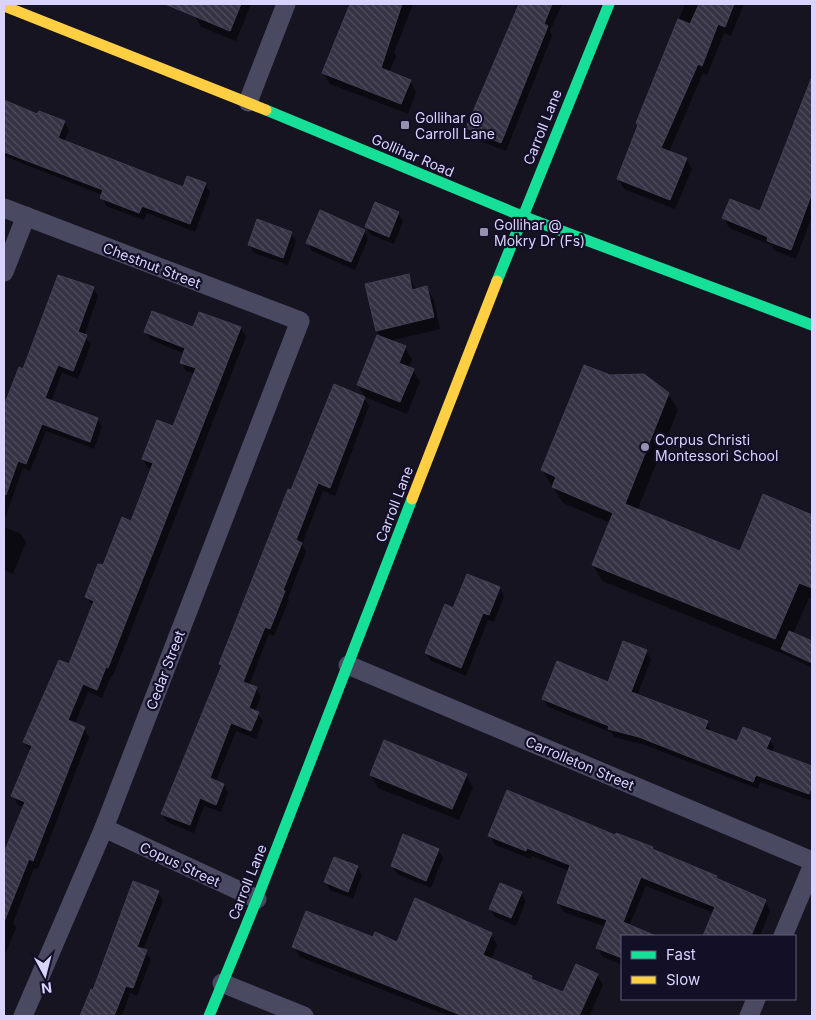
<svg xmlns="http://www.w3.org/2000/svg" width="816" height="1020" font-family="Inter,sans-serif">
	<defs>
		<pattern id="building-back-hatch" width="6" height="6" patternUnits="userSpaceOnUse" patternTransform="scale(1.25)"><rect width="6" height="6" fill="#343243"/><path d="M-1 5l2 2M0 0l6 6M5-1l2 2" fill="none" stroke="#514f5f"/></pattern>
	</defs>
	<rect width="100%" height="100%" fill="#161421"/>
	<g fill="#0007">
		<polygon points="200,4 251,4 236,41 201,27 195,16"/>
		<polygon points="348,4 413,4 394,53 396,56 389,73 410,81 416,92 408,114 330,84 323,73 348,10"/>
		<polygon points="515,4 562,4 550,31 552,36 506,151 472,138 467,128 519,5"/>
		<polygon points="685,4 744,4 731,36 724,33 707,75 703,73 669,152 686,159 692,169 675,209 624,189 618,179 639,126 637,123"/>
		<polygon points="812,78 812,216 796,259 774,250 771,245 729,228 724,218 761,213"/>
		<polygon points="4,101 38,116 64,122 69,130 64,141 183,189 205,184 210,192 195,232 147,213 144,220 106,206 102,195 4,156"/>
		<polygon points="398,213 403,221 394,244 371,235 366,227"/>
		<polygon points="364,230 368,239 355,270 312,251 308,243"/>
		<polygon points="291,233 296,241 288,265 254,253 249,245"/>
		<polygon points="409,276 416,290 427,288 434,300 440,329 390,341 405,347 412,360 408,368 413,370 420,382 407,414 365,397 358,385 381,338 377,331"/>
		<polygon points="93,288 98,296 84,336 91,344 78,379 62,373 51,402 97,419 102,427 94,449 46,431 30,471 23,468 4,521 4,414 24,370"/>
		<polygon points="200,313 241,328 246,337 113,676 111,676 102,698 88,692 75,724 84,728 89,737 38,869 34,868 13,923 16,928 4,957 4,857 24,807 18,805 13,796 31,751 24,742 69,665 93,607 87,597 132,523 152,469 148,468 143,459 174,427 195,374 186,371 181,362 185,354 151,340 146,332 194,329"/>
		<polygon points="610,377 668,394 678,410 637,511 741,552 764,496 812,517 812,599 809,598 793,634 812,642 812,668 786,655 602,581 593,565 610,523 563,503 542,470"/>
		<polygon points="364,398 369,406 335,496 323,491 302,544 306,552 288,598 289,600 274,636 269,634 249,685 256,688 261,697 255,711 263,721 256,739 236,731 216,781 224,785 228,793 221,812 204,806 194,833 167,822 162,814 222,667 220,664 292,492"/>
		<polygon points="4,527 21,534 26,542 13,574 4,570"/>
		<polygon points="500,588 504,596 494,622 488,620 466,676 431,661 426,653 454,609"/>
		<polygon points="646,651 651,659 637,696 707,722 711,733 738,743 770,739 774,747 772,752 812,767 812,801 760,782 758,789 645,745 614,737 612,733 548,707 543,699 608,683"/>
		<polygon points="371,775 466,775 473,787 459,820 378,788"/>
		<polygon points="490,836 616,837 652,848 654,852 716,877 718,880 765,901 770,910 760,936 704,936 714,913 646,886 629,926 634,928 639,936 622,936 622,965 603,957 597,948 606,927 564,912 558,903 569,871 532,856 531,859 495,845"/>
		<polygon points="438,850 443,858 431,888 397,874 392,866"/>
		<polygon points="357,867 362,875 353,899 330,890 326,882"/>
		<polygon points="133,883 158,892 163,901 143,950 151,959 137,996 130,993 122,1016 81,1016 91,990 94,991"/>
		<polygon points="521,893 526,901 516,926 495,917 490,909"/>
		<polygon points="491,934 497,945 491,960 564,994 597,975 603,985 590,1015 594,1016 449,1016 300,957 294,947 374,939 398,943"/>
	</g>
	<g fill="url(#building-back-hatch)" stroke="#433f54">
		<polygon points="165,4 241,4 230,31"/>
		<polygon points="350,4 402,4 381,68 411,80 401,104 322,73"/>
		<polygon points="519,4 552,4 544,24 548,26 501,143 466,128"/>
		<polygon points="699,4 734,4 725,27 718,24 702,66 698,64 661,148 687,158 670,200 617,179 638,125 636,123 678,19 690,24"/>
		<polygon points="811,79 812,193 791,250 767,241 768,237 722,218 730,199 760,211"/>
		<polygon points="4,100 37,114 39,111 65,121 58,138 183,187 187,176 206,183 190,224 142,206 139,213 100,198 103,190 4,152"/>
		<polygon points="375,202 399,212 389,237 365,227"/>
		<polygon points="320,210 365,230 351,262 306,243"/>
		<polygon points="257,219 292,232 283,258 248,245"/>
		<polygon points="409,274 412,290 427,286 434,317 376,331 365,284"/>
		<polygon points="58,275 94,287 78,332 87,335 73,371 58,365 45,398 98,418 90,442 42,424 26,464 18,461 6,495 4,494 4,406 19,367 23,369"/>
		<polygon points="152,311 193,327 199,312 241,327 108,668 106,667 97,690 83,684 68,720 85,727 33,861 29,859 4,922 4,853 25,802 11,796 32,746 23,742 59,660 69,664 94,601 85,597 98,564 103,565 122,517 131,521 153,463 142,459 157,420 173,426 196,368 180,363 185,348 144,332"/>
		<polygon points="377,335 406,346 399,363 414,369 400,402 357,385"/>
		<polygon points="584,365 610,375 644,374 669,393 625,504 740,551 763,494 812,515 812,588 799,583 775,639 592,565 613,513 552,487 556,477 541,470"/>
		<polygon points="334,384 365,397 330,488 318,483 296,540 302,543 283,590 285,591 270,629 265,627 243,682 257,687 249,708 259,712 251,731 231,723 210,778 224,784 216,805 200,798 190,825 161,814 222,665 219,664 288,489 291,490"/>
		<polygon points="467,574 500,587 489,615 483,613 461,668 425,653 445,604 453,608"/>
		<polygon points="789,631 812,641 812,663 781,649"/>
		<polygon points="623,641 647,650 631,692 708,721 705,729 737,741 743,727 771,738 766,749 812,766 812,785 809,794 756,775 753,782 639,737 608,729 609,726 542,699 557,661 608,682"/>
		<polygon points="384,740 467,774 452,809 370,775"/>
		<polygon points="507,790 615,835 616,833 653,847 652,849 717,876 716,878 766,900 751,936 703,936 715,907 641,877 623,922 656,936 622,936 622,958 596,948 607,920 557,903 570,865 527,848 526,851 488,836"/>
		<polygon points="403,834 439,849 426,881 391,866"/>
		<polygon points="334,857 358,866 348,892 324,882"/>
		<polygon points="133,881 159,891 137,947 147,950 133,988 126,986 114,1016 80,1016 91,989 93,990"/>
		<polygon points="500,883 522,892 511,918 489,909"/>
		<polygon points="415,898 492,933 483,955 532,976 531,979 563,992 576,964 598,974 579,1016 463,1016 292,947 306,911 373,937 375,932 397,942"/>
	</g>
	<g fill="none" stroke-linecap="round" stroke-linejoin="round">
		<g stroke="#4a4962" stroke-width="19">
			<polyline points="248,102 286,4"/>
			<polyline points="4,208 300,321 104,828 23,1016"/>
			<polyline points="4,272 26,216"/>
			<polyline points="348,665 812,861"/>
			<polyline points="104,828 257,899"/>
			<polyline points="783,936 812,867"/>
			<polyline points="222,983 304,1016"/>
			<polyline points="749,1016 756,999"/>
		</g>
		<g stroke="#16e098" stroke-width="11">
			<polyline points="266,110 522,216 812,325"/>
			<polyline points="497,281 609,4"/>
			<polyline points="209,1016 257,899 412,499"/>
		</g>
		<g stroke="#ffcf43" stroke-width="11">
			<polyline points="4,6 266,110"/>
			<polyline points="412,499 497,281"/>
		</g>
	</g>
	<g fill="#9591b1" stroke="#130f26" stroke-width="2">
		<rect x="400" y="120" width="10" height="10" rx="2.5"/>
		<rect x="479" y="227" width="10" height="10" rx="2.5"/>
		<circle cx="645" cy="447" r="5"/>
	</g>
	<g text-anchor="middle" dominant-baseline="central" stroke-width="4.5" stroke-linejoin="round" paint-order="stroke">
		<g font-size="14" fill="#d9d4ff" stroke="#130f26" text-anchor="start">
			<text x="415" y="117">Gollihar @<tspan x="415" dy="16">Carroll Lane</tspan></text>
			<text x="494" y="224">Gollihar @<tspan x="494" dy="16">Mokry Dr (Fs)</tspan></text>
			<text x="655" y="439">Corpus Christi<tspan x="655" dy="16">Montessori School</tspan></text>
		</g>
		<g font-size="14" fill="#d9d4ff" stroke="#130f26">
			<text transform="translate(542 127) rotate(-68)">Carroll Lane</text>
			<text transform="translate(413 155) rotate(23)">Gollihar Road</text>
			<text transform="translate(152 265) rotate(21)">Chestnut Street</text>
			<text transform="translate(394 504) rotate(-69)">Carroll Lane</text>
			<text transform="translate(165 670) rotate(-69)">Cedar Street</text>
			<text transform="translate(580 763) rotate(23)">Carrolleton Street</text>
			<text transform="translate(180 864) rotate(25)">Copus Street</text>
			<text transform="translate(247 882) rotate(-68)">Carroll Lane</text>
		</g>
	</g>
	<rect width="816" height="1020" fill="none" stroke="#d9d4ff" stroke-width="10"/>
	<rect x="621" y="935" width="175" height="65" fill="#130f26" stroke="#625e7d"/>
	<rect x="631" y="951" width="25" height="8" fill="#16e098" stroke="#625e7d"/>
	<text x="666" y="960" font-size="15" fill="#d9d4ff">Fast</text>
	<rect x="631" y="976" width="25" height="8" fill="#ffcf43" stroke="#625e7d"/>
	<text x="666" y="985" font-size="15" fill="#d9d4ff">Slow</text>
	<g transform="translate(45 975) rotate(173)" stroke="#130f26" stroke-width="4" paint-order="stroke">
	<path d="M0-4L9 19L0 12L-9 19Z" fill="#d9d4ff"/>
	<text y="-8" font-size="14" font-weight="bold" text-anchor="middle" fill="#d9d4ff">N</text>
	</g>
</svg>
